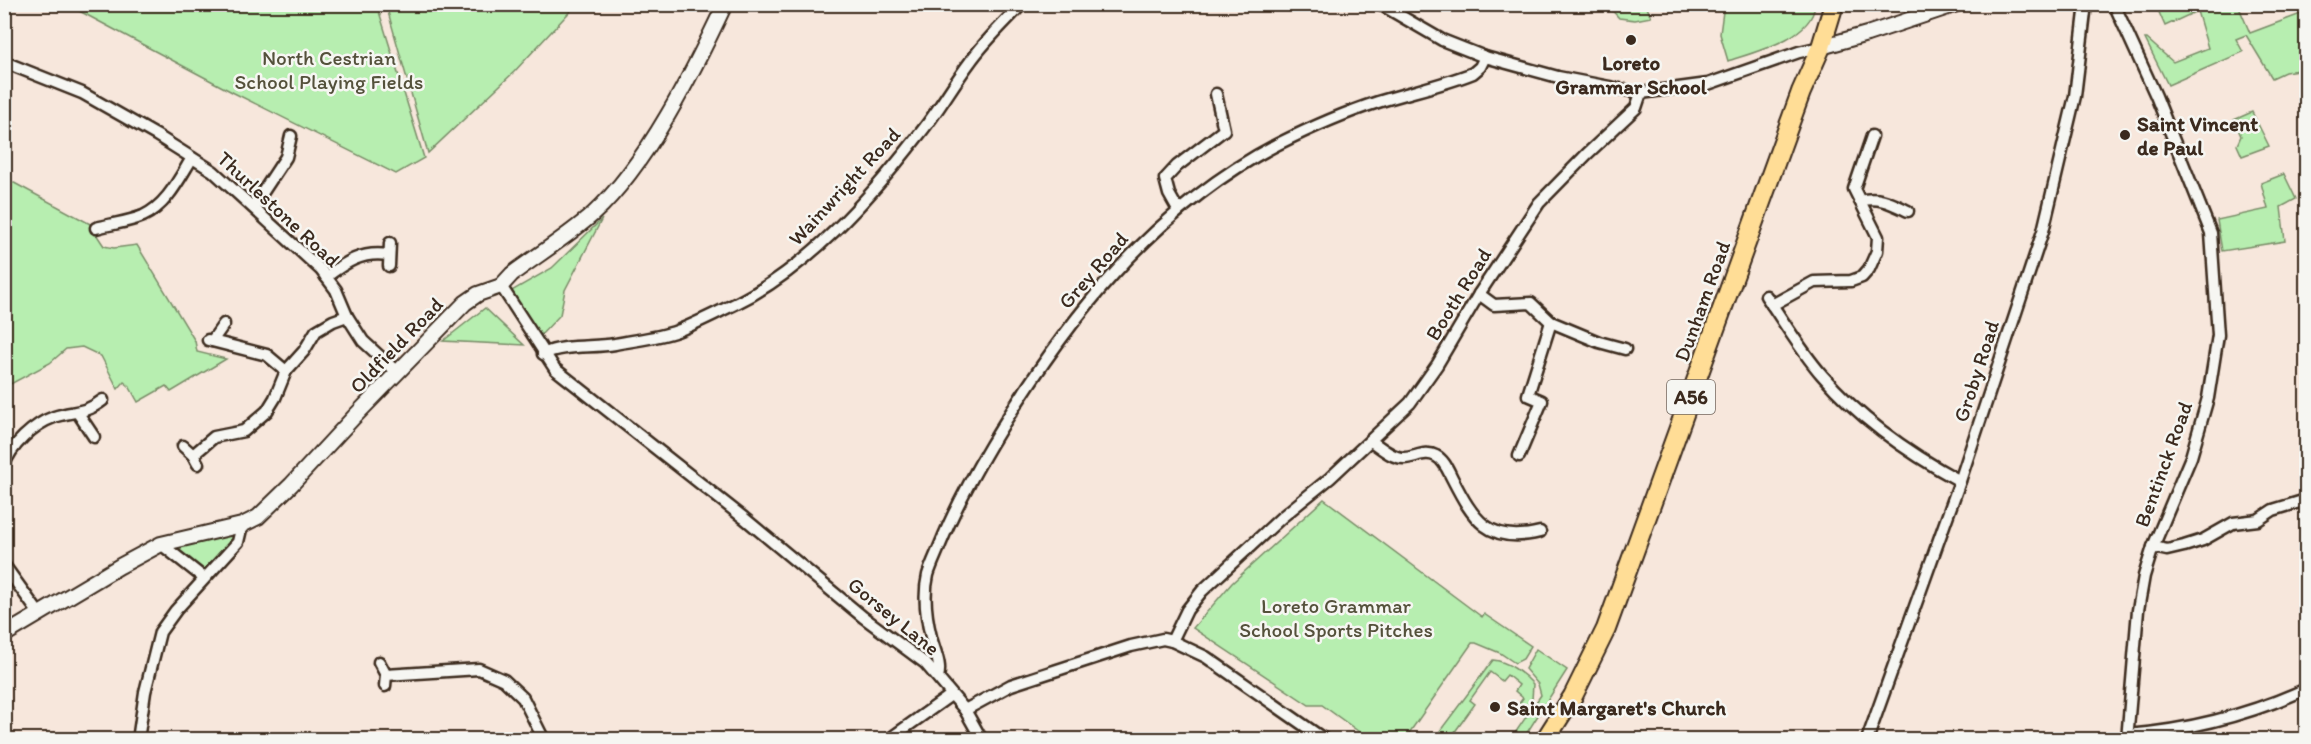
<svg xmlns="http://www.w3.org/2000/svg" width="2311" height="744" font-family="Itim,sans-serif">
	<rect width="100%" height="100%" fill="#f7e7dc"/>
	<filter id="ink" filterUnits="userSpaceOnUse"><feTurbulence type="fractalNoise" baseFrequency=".0167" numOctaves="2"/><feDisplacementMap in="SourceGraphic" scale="12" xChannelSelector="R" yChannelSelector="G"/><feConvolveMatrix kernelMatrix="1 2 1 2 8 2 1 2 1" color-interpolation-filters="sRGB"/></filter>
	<g filter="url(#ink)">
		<g fill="#b7eeb0" stroke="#798c67" stroke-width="1.5">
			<path d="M1724,4H1815V5C1812,38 1755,52 1728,61L1720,34Z"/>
			<polygon points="68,5 377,5 424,158 396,174 234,93"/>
			<polygon points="386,5 386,4 576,5 514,72 428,153"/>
			<polygon points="1607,5 1646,5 1651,17 1635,20 1619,18"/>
			<polygon points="2171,5 2238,5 2250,33 2306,12 2306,72 2305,69 2285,72 2272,78 2246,35 2236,39 2243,52 2168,85 2145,39 2147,39 2173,62 2208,48 2197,11 2165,26 2158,10"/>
			<polygon points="2252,112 2269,146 2242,156 2237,145 2241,136 2234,120"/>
			<polygon points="2284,174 2296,199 2281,207 2285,241 2222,251 2217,220 2268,209 2261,183"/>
			<polygon points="5,178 94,226 96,234 104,246 114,248 137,245 195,341 197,352 226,359 171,392 166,386 138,402 129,386 124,382 118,389 101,356 82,347 66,349 50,363 5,387"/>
			<polygon points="602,219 565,290 560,315 540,336 501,297 552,268"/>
			<polygon points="485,308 524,345 443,341"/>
			<polygon points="1324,499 1482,617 1484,614 1531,646 1523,659 1515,663 1500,653 1476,643 1472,643 1405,739 1369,739 1322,705 1309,705 1193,628 1232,583"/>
			<polygon points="242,525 238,542 204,578 161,544"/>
			<polygon points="1536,649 1567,670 1523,739 1511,739 1541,695 1538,684 1525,669"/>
			<path d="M1493,660C1507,661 1523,673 1533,684L1532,700L1522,714L1515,709L1523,698L1515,691L1519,685L1507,675L1502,681L1490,672L1470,700L1475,704L1454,733L1460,739H1434Z"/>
		</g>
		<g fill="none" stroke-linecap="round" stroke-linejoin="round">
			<defs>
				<g id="minor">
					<polyline points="1380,4 1442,40 1485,57 1558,77 1641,93 1708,84 1799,52 1821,47"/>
					<polyline points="2114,4 2156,96 2211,233 2218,335 2208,398 2191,457 2153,547 2144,576 2138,610 2127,740"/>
					<polyline points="4,62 82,93 156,135 213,171 321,270 336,290 347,316 363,341 398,373"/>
					<path d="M1860,201C1879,196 1891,203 1908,211"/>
					<polyline points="253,207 286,157 291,136"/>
					<polyline points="1178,210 1169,194 1165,179 1177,166 1224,130 1216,94"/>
					<path d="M96,228C111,224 129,222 143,216C167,205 179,179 192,158"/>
					<polyline points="389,266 390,243"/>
					<path d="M326,277C346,262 362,251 388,255"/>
					<polyline points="501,286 555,369 744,518 863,617 925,663 965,710 982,740"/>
					<polyline points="1479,294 1494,305 1531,303 1551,322 1599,342 1625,349"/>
					<path d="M1766,296C1784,322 1801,351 1822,375C1859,418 1910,454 1960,481"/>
					<polyline points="1772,305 1814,282 1851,281 1862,277 1869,269 1877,251 1878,237 1854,189 1872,136"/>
					<polyline points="208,340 267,355 286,371"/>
					<polyline points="212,341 224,324"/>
					<path d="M543,354C565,344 592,348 615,344C635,340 658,338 677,331C697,323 716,313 735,304C807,269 870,198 918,136C937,113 952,86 970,62C985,41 1004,23 1022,4"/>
					<polyline points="78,413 94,437"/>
					<path d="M1371,441C1380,447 1392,458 1404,458C1415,458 1425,450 1436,456C1444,460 1448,470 1452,478C1473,519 1488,545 1540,532"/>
					<polyline points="183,446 193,455 198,464"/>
					<polyline points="193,455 214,437 244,431 267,411 275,398 286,371 304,351 316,331 333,321 347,316"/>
					<polyline points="1519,456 1542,401 1528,395 1551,322"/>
					<path d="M4,466C10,446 34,424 54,417C73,410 84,415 103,400"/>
					<polyline points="161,544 204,578"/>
					<polyline points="2153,547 2167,550 2184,546 2203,540 2233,523 2258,520 2273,510 2306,500"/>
					<polyline points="4,565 40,615"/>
					<polyline points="1172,641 1187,610 1202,591 1282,517 1330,478 1410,403 1437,365 1479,294 1539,203 1587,154 1636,108 1641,93"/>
					<polyline points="379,662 386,675 385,686"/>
					<polyline points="386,675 479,669 504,680 523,698 544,740"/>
					<path d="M938,677C942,664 934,650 931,637C926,617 923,596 928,575C931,565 936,555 940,545C954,510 972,477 991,445C1063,324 1151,210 1278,144C1310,128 1344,113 1378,102C1410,92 1443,85 1473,73L1480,67L1485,57"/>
					<polyline points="965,710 1011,685 1131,646 1163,639 1172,641 1206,657 1325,740"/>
					<path d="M2127,735C2188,730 2251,714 2306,689"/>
					<polyline points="138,740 145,692 160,632 176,610 238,542 242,525"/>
					<polyline points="888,740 951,695"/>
					<polyline points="1867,740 1960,481 2043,231 2075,96 2086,4"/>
				</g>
				<g id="tertiary">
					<polyline points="1821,47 1867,34 1957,4"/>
					<path d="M4,635L120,566L161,544L242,525L258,517L291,485L354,417L465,303L478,294L501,286L512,274C539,254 568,236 593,214C647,165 694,70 725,4"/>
				</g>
				<polyline id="trunk" points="1545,740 1573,696 1606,629 1801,92 1821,47 1834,4"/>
			</defs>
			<use href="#minor" stroke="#3b2a1e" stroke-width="15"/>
			<use href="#tertiary" stroke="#3b2a1e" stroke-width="18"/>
			<use href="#trunk" stroke="#3b2a1e" stroke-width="22"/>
			<use href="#minor" stroke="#f6f6f2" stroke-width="10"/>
			<use href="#tertiary" stroke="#f6f6f2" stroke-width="14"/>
			<use href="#trunk" stroke="#ffdd96" stroke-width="18"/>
		</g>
	</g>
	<g fill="#3b2a1e" stroke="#f6f6f2" stroke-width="2">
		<circle cx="1631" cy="40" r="6"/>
		<circle cx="2125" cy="135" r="6"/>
		<circle cx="1495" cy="707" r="6"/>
	</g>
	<g text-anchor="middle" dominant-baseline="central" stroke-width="5" stroke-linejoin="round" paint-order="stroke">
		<rect fill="#f6f6f2" stroke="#73675e" stroke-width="1.5" x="1667" y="380" width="48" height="34" rx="4.5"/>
		<g font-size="20" font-weight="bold" fill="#3b2a1e">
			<text x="1691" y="397">A56</text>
		</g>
		<g font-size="21" fill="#54513b" stroke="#f6f6f2">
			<text x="329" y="57">North Cestrian<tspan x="329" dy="24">School Playing Fields</tspan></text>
			<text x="1336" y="605">Loreto Grammar<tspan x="1336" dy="24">School Sports Pitches</tspan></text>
		</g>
		<g font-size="21" font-weight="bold" fill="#3b2a1e" stroke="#f6f6f2" text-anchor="start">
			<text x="1631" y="62" text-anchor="middle">Loreto<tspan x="1631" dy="24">Grammar School</tspan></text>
			<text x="2137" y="123">Saint Vincent<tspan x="2137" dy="24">de Paul</tspan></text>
			<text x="1507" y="707">Saint Margaret's Church</text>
		</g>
		<g font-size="21" fill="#3b2a1e" stroke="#f6f6f2">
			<text transform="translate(844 186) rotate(-47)">Wainwright Road</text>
			<text transform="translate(279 209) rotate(43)">Thurlestone Road</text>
			<text transform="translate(1093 270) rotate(-49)">Grey Road</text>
			<text transform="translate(1458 294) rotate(-58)">Booth Road</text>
			<text transform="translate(1702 301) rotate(-70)">Dunham Road</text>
			<text transform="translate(396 345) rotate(-46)">Oldfield Road</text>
			<text transform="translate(1976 371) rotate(-72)">Groby Road</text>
			<text transform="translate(2163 464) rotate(-70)">Bentinck Road</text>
			<text transform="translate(894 616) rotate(39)">Gorsey Lane</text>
		</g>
	</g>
	<rect width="2311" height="744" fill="none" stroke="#f6f6f2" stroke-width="24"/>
	<rect x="12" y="12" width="2287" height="720" fill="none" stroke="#3b2a1e" stroke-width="2" filter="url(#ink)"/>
</svg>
